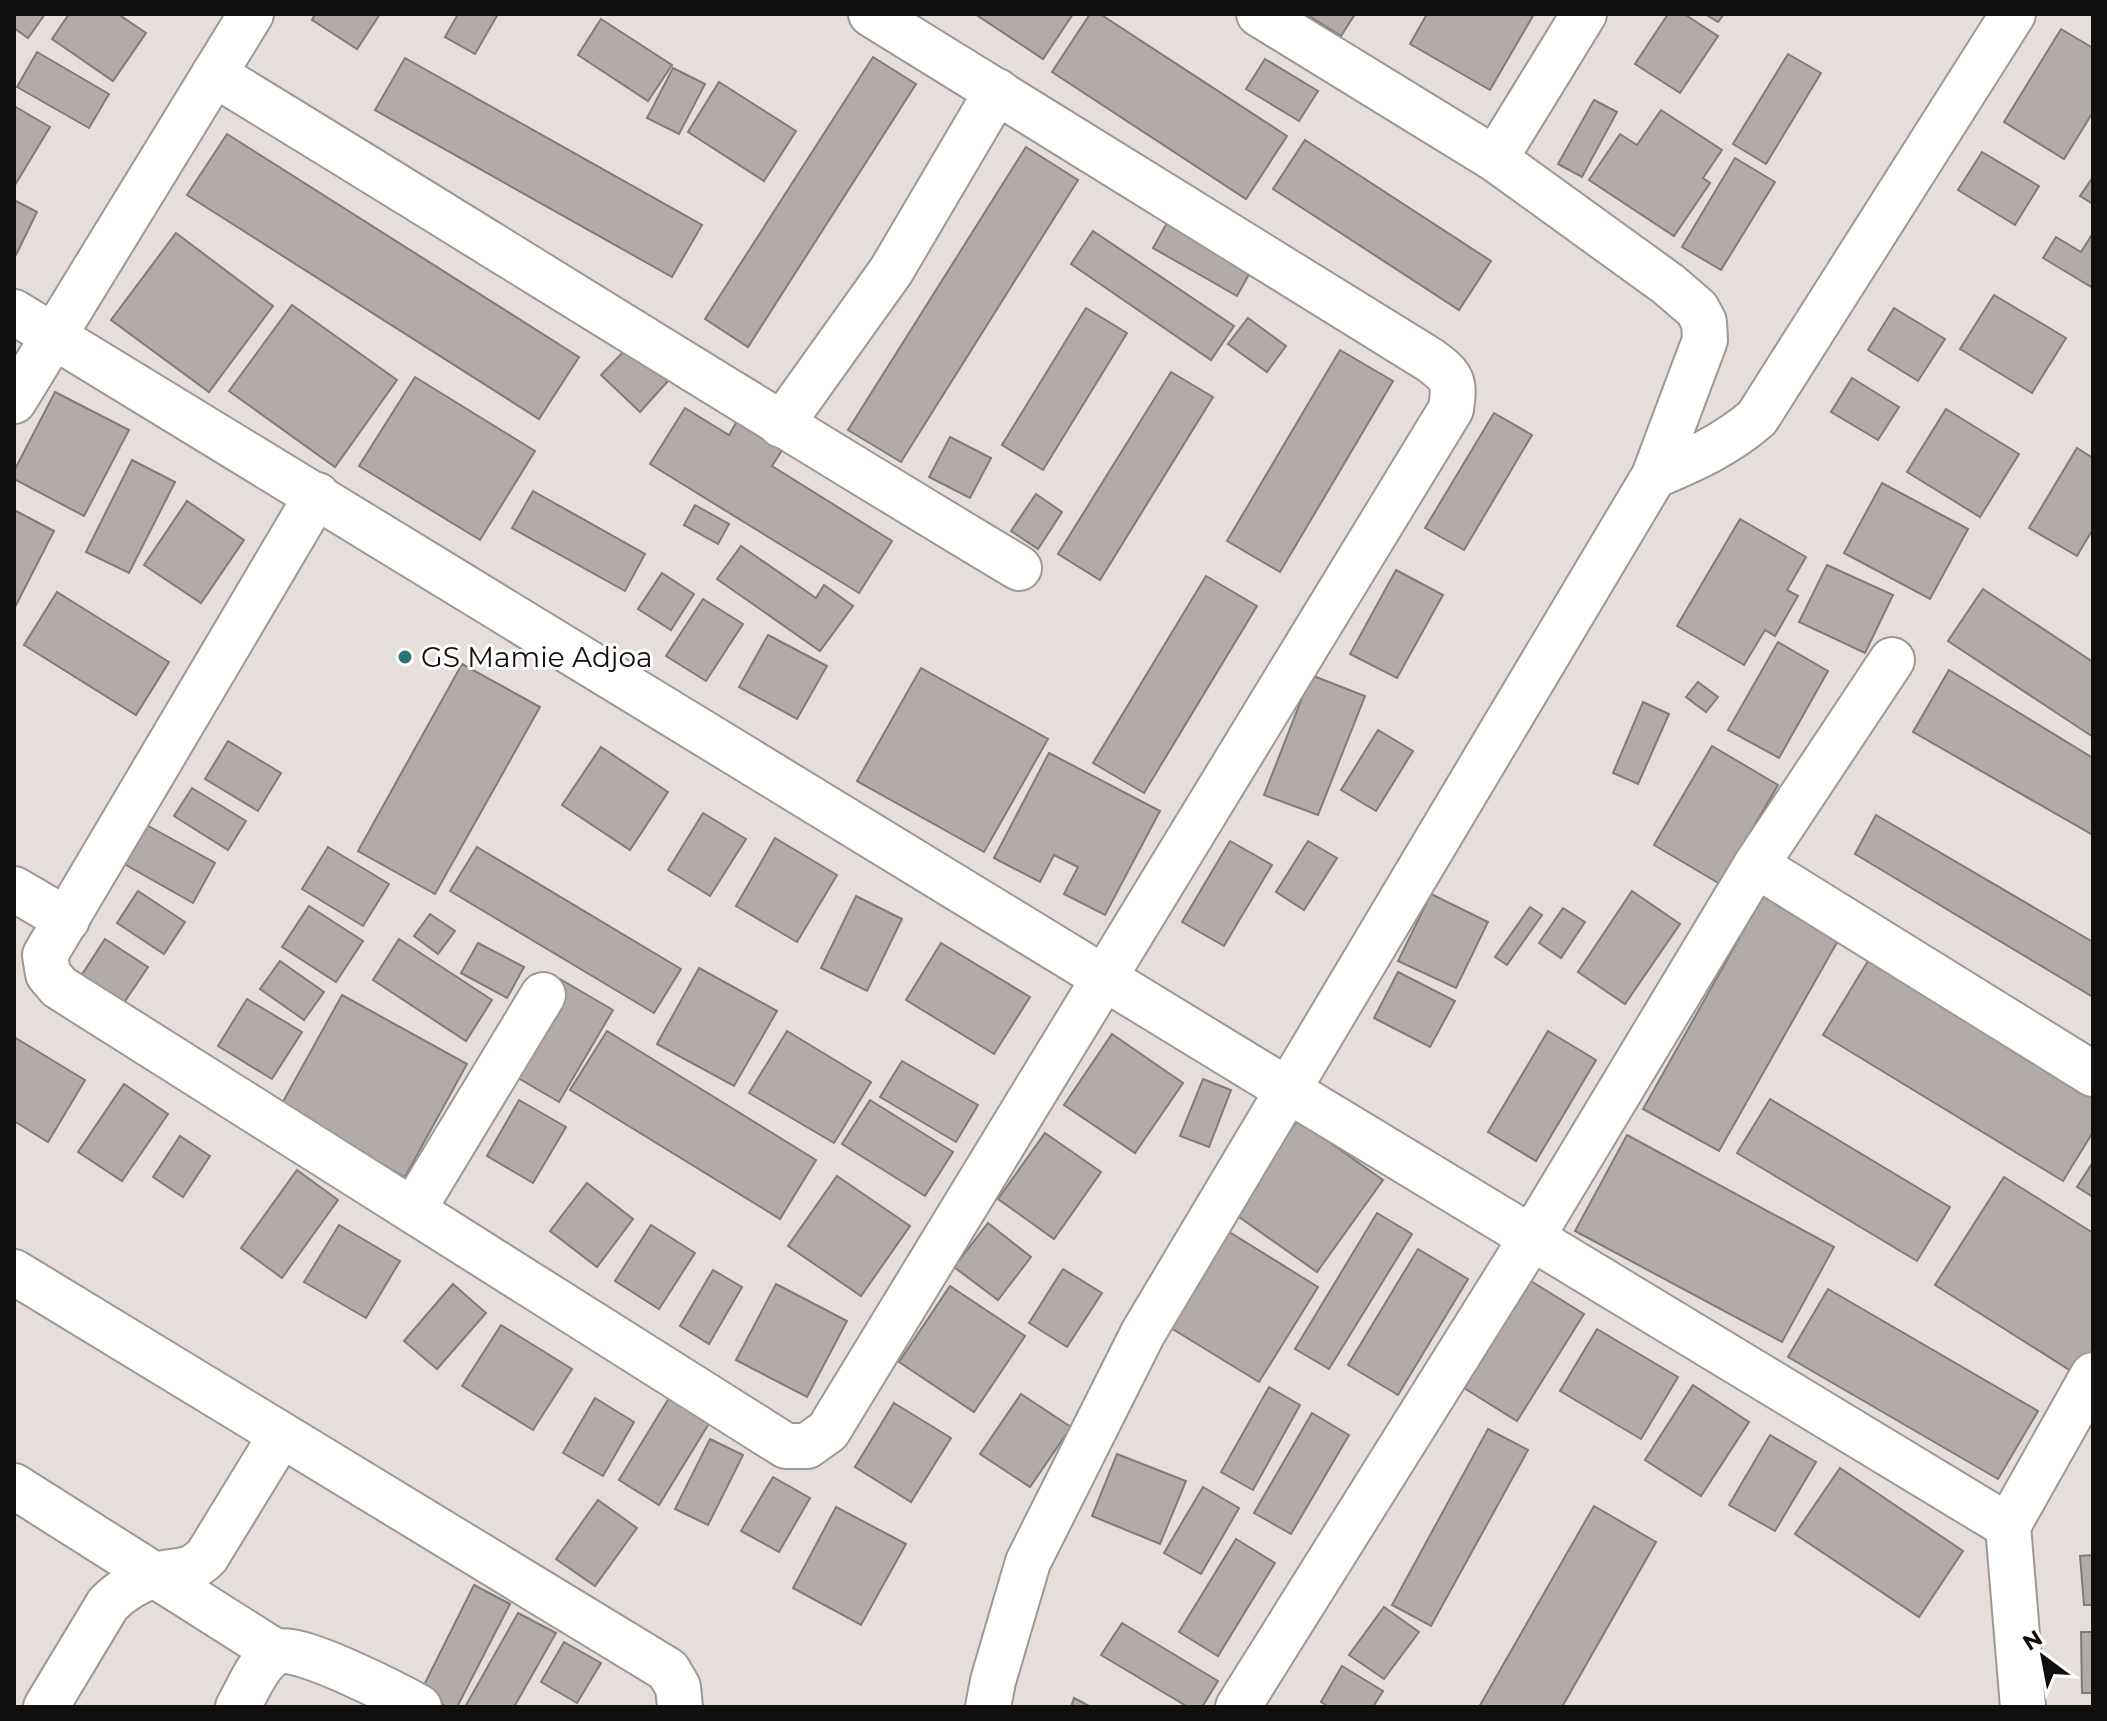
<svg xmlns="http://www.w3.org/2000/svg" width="2107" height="1721" font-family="Montserrat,sans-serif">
	<rect width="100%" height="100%" fill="#e5deda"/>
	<g fill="#b2aba7" stroke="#827c79" stroke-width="2">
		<polygon points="14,14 45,14 28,38 14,28"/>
		<polygon points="69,14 118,14 146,33 113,81 52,39"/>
		<polygon points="315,14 380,14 357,49 312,20"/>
		<polygon points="458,14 498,14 475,54 445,37"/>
		<polygon points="975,14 1073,14 1043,59"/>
		<polygon points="1090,14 1100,14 1287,136 1246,199 1052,72"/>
		<polygon points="1306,14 1355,14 1341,36"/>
		<polygon points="1427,14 1534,14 1490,90 1410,44"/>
		<polygon points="1668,14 1684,14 1718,36 1680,93 1635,64"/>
		<polygon points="1705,14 1724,14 1718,22"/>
		<polygon points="601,19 672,65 648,101 578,55"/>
		<polygon points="2061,29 2093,48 2093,112 2064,159 2004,122"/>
		<polygon points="37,52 109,94 89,128 17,87"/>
		<polygon points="1788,54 1821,73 1766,164 1733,144"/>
		<polygon points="873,57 916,84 748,347 705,319"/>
		<polygon points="405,58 702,225 672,277 375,110"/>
		<polygon points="1265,59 1318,91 1299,121 1246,89"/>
		<polygon points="673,68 705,84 679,134 647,118"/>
		<polygon points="719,82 796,131 764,181 688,132"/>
		<polygon points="1594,100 1617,112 1582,177 1558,164"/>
		<polygon points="14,106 50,127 15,185 14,185"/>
		<polygon points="1661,110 1722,150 1703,178 1710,183 1674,236 1589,180 1620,134 1637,145"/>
		<polygon points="227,134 579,357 539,419 187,195"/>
		<polygon points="1305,140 1491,261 1459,310 1273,189"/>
		<polygon points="1026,147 1078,180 901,462 848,430"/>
		<polygon points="1982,152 2039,186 2015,225 1958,190"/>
		<polygon points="1735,158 1775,182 1721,270 1682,247"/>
		<polygon points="2093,177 2093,204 2080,196"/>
		<polygon points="14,200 37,212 16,255 14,254"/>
		<polygon points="1168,221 1252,269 1237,296 1153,248"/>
		<polygon points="1093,231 1234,326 1211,360 1071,264"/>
		<polygon points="176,233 273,306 209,392 111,320"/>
		<polygon points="2093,233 2093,288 2043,258 2056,237 2081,252"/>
		<polygon points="1994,295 2066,338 2032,393 1960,349"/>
		<polygon points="292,305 397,380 335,467 229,391"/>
		<polygon points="1086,308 1127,333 1043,470 1002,445"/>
		<polygon points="1894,308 1945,339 1918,381 1868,350"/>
		<polygon points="1248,318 1286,346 1267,372 1228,344"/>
		<polygon points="630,345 668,381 640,412 601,375"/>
		<polygon points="1340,350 1393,381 1280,572 1227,541"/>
		<polygon points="1171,372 1213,397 1100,580 1058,554"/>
		<polygon points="415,377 535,451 480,540 359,466"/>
		<polygon points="1852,378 1899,407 1878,440 1831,412"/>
		<polygon points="55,392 129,430 84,516 14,479 14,471"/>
		<polygon points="685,408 729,435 740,416 786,444 772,466 892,541 859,593 650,464"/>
		<polygon points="1946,409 2019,454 1980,517 1907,472"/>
		<polygon points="1494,413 1532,435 1464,550 1425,528"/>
		<polygon points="950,437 991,458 970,498 929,477"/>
		<polygon points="2077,448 2093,458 2093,529 2077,556 2029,528"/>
		<polygon points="132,460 175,482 129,573 86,552"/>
		<polygon points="1882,483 1968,529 1930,599 1844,553"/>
		<polygon points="533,491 645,554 625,591 512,528"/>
		<polygon points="1036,494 1062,512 1038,549 1011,531"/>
		<polygon points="187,501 244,540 201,603 144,565"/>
		<polygon points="695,505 729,524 718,544 684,525"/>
		<polygon points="14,510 54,531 14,609"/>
		<polygon points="1740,519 1806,557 1787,590 1798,596 1775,636 1765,630 1744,665 1677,626"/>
		<polygon points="741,546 816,598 824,585 853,606 820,651 717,579"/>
		<polygon points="1827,565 1893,595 1865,653 1799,622"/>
		<polygon points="1396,570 1443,595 1397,678 1350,654"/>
		<polygon points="662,573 694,594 671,630 638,609"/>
		<polygon points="1206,576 1257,606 1144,793 1093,763"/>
		<polygon points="1983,589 2093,662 2093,737 1948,641"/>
		<polygon points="57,592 169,662 136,715 24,645"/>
		<polygon points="703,599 743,624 706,681 666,656"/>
		<polygon points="768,635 827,666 797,719 739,687"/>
		<polygon points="1778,642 1828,671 1779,758 1728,730"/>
		<polygon points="462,664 540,707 435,894 358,851"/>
		<polygon points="921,668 1048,739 984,852 857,781"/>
		<polygon points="1949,670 2093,758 2093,835 1913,732"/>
		<polygon points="1311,675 1365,696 1318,815 1264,795"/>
		<polygon points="1698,682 1718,697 1706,712 1686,697"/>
		<polygon points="1643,702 1669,714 1638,784 1613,773"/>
		<polygon points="1378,730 1413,751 1376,811 1341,790"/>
		<polygon points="228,741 281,773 258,811 205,779"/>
		<polygon points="1712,746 1778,785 1720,884 1654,845"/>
		<polygon points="601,747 668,792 630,850 562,805"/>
		<polygon points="1049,753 1160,811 1105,915 1064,894 1078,867 1054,855 1040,882 994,858"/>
		<polygon points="192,788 246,821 228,850 174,816"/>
		<polygon points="703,813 746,839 710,896 668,870"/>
		<polygon points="1876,815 2093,942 2093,997 1855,854"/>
		<polygon points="143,823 215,863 193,903 121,862"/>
		<polygon points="775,838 837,875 797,942 736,906"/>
		<polygon points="1230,841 1272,865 1224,946 1182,922"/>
		<polygon points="1308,841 1337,858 1304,910 1276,892"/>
		<polygon points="328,847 389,884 363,926 302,889"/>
		<polygon points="477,847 681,969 654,1013 450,891"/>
		<polygon points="138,891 185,922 164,954 117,923"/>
		<polygon points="1632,891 1680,924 1625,1004 1578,972"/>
		<polygon points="1431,894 1488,922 1456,988 1398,961"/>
		<polygon points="856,896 902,919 867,991 821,968"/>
		<polygon points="1763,896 1839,939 1719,1151 1643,1109"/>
		<polygon points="309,906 363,941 336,982 282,947"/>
		<polygon points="1530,907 1542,915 1507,965 1495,957"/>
		<polygon points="1563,908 1585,922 1561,958 1539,943"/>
		<polygon points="430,914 455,931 438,954 414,936"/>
		<polygon points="105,939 148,967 123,1004 81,976"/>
		<polygon points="399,939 492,1000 466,1041 373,980"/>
		<polygon points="478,943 524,967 507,998 461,973"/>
		<polygon points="941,943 1030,997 994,1054 906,1000"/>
		<polygon points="280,961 324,992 304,1020 260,989"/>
		<polygon points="1868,961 2093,1097 2093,1132 2063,1181 1823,1035"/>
		<polygon points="699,968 777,1011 734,1086 657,1044"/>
		<polygon points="1398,972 1455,1001 1430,1047 1374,1018"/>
		<polygon points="560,979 613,1010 559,1102 506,1071"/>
		<polygon points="342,995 467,1064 405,1177 280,1107"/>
		<polygon points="247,999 302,1032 272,1079 218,1046"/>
		<polygon points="607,1031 816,1160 780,1219 570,1090"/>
		<polygon points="787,1031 871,1082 834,1143 749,1093"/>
		<polygon points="1548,1031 1596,1060 1536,1161 1488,1132"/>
		<polygon points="1112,1034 1183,1083 1135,1153 1064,1105"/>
		<polygon points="14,1037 85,1080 48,1142 14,1121"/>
		<polygon points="902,1061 978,1105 956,1142 880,1097"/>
		<polygon points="1203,1079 1231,1090 1209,1147 1180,1136"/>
		<polygon points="124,1084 168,1114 122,1181 78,1152"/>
		<polygon points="1770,1099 1950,1207 1917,1261 1737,1153"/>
		<polygon points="519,1100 566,1127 533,1183 487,1156"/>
		<polygon points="870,1100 953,1152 925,1196 842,1144"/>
		<polygon points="1298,1120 1383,1180 1317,1272 1232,1212"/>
		<polygon points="1045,1133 1101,1172 1054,1239 998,1199"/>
		<polygon points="1627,1135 1834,1247 1782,1342 1575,1231"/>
		<polygon points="180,1136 210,1156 183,1197 153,1177"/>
		<polygon points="2093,1162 2093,1197 2077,1187"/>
		<polygon points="297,1170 338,1200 282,1278 241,1248"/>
		<polygon points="837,1176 910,1226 861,1296 788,1246"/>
		<polygon points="2004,1177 2093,1233 2093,1354 2079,1376 1935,1285"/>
		<polygon points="587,1183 633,1219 597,1267 550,1231"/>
		<polygon points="1377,1213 1412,1234 1329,1369 1295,1349"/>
		<polygon points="988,1223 1031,1257 998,1300 954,1267"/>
		<polygon points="339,1225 400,1261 366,1318 304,1282"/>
		<polygon points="651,1225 695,1253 659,1309 615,1281"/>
		<polygon points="1226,1230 1318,1287 1259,1382 1166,1325"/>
		<polygon points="1418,1249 1468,1279 1398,1395 1348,1365"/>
		<polygon points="1063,1269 1102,1293 1067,1347 1029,1323"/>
		<polygon points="713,1270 742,1287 709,1344 680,1326"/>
		<polygon points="1531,1281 1584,1314 1517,1421 1464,1388"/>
		<polygon points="453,1284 486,1313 437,1369 404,1341"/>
		<polygon points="776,1284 847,1321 807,1397 736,1360"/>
		<polygon points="950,1286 1025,1336 974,1412 899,1362"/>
		<polygon points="1828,1289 2038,1411 1998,1479 1788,1357"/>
		<polygon points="501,1325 572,1369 533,1430 462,1386"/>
		<polygon points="1597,1329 1678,1377 1641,1439 1560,1391"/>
		<polygon points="1693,1385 1749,1422 1701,1496 1645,1460"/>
		<polygon points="1269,1387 1300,1405 1253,1490 1221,1472"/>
		<polygon points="672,1393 713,1417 659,1505 619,1480"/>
		<polygon points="1021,1394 1071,1427 1030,1487 980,1454"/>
		<polygon points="595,1398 634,1422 603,1476 563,1453"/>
		<polygon points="894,1403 951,1438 911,1502 855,1467"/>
		<polygon points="1312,1413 1349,1435 1291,1534 1254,1513"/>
		<polygon points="1488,1429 1528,1450 1431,1626 1392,1605"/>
		<polygon points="1770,1435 1816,1462 1775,1531 1729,1505"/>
		<polygon points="710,1439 743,1455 708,1525 675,1509"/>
		<polygon points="1117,1454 1186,1481 1160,1544 1092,1516"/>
		<polygon points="1840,1468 1963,1551 1919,1617 1795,1534"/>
		<polygon points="773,1477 810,1498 779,1552 741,1531"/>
		<polygon points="1203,1487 1239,1508 1201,1574 1164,1553"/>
		<polygon points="598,1500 637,1528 595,1586 556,1559"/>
		<polygon points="1594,1506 1656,1542 1562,1707 1479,1707"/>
		<polygon points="836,1507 906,1544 861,1625 793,1588"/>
		<polygon points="1236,1539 1275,1563 1218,1656 1179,1632"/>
		<polygon points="2093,1555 2093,1605 2084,1605 2080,1556"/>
		<polygon points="474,1585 510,1604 457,1707 447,1707 420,1693"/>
		<polygon points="1384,1607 1419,1632 1384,1679 1349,1655"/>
		<polygon points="518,1613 556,1633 514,1707 465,1707"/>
		<polygon points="1122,1623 1218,1681 1202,1707 1188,1707 1101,1655"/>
		<polygon points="2081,1632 2093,1632 2093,1693 2082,1693"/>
		<polygon points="564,1642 601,1663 577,1703 541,1682"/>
		<polygon points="1342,1666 1383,1691 1373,1707 1329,1707 1321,1702"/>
		<polygon points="1074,1698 1091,1707 1071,1707"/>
	</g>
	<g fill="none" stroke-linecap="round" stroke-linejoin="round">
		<defs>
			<g id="minor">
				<path d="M214,74C483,238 749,406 1019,568"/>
				<polyline points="1495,159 1584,14"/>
				<polyline points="14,312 1286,1089 2008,1526 2023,1707"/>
				<polyline points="14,401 251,14"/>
				<polyline points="781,425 891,271 997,91"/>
				<path d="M1654,476C1692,460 1726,445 1757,418L2013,14"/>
				<path d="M317,495L45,955L48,974L59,987L786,1446H807L828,1431L1451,409C1455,381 1453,377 1430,360L871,14"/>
				<polyline points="1756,865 2093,1074"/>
				<polyline points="14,889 67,920"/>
				<polyline points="413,1210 543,995"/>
				<polyline points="14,1272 668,1670 678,1687 680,1707"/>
				<polyline points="14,1486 276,1652"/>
				<polyline points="2008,1526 2093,1375"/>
				<path d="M46,1707L108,1604C121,1591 135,1582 153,1576C176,1568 188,1576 207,1556L281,1435"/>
				<path d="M238,1707C248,1690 258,1661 277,1652C297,1643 397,1695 419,1707"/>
				<polyline points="988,1707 993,1681 1028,1562 1143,1333 1654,476 1705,340 1704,322 1697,309 1668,284 1495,159 1259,14"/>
				<polyline points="1238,1707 1532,1237 1756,865 1892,660"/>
			</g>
		</defs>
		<use href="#minor" stroke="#9e9894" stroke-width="48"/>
		<use href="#minor" stroke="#fff" stroke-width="44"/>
	</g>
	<circle fill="#2c7573" stroke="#fff" stroke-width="3" cx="405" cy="657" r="8"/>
	<g text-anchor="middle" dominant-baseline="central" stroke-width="6" stroke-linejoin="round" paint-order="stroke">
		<g font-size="28" fill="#110f0e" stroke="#fff" text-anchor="start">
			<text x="421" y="657">GS Mamie Adjoa</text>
		</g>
	</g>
	<rect width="2107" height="1721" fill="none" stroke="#110f0e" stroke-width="32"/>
	<g transform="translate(2043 1657) rotate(328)" stroke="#ffffff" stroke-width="6" paint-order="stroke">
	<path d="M0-6L14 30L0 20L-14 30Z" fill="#110f0e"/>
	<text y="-12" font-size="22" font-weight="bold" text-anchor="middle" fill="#110f0e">N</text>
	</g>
</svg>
